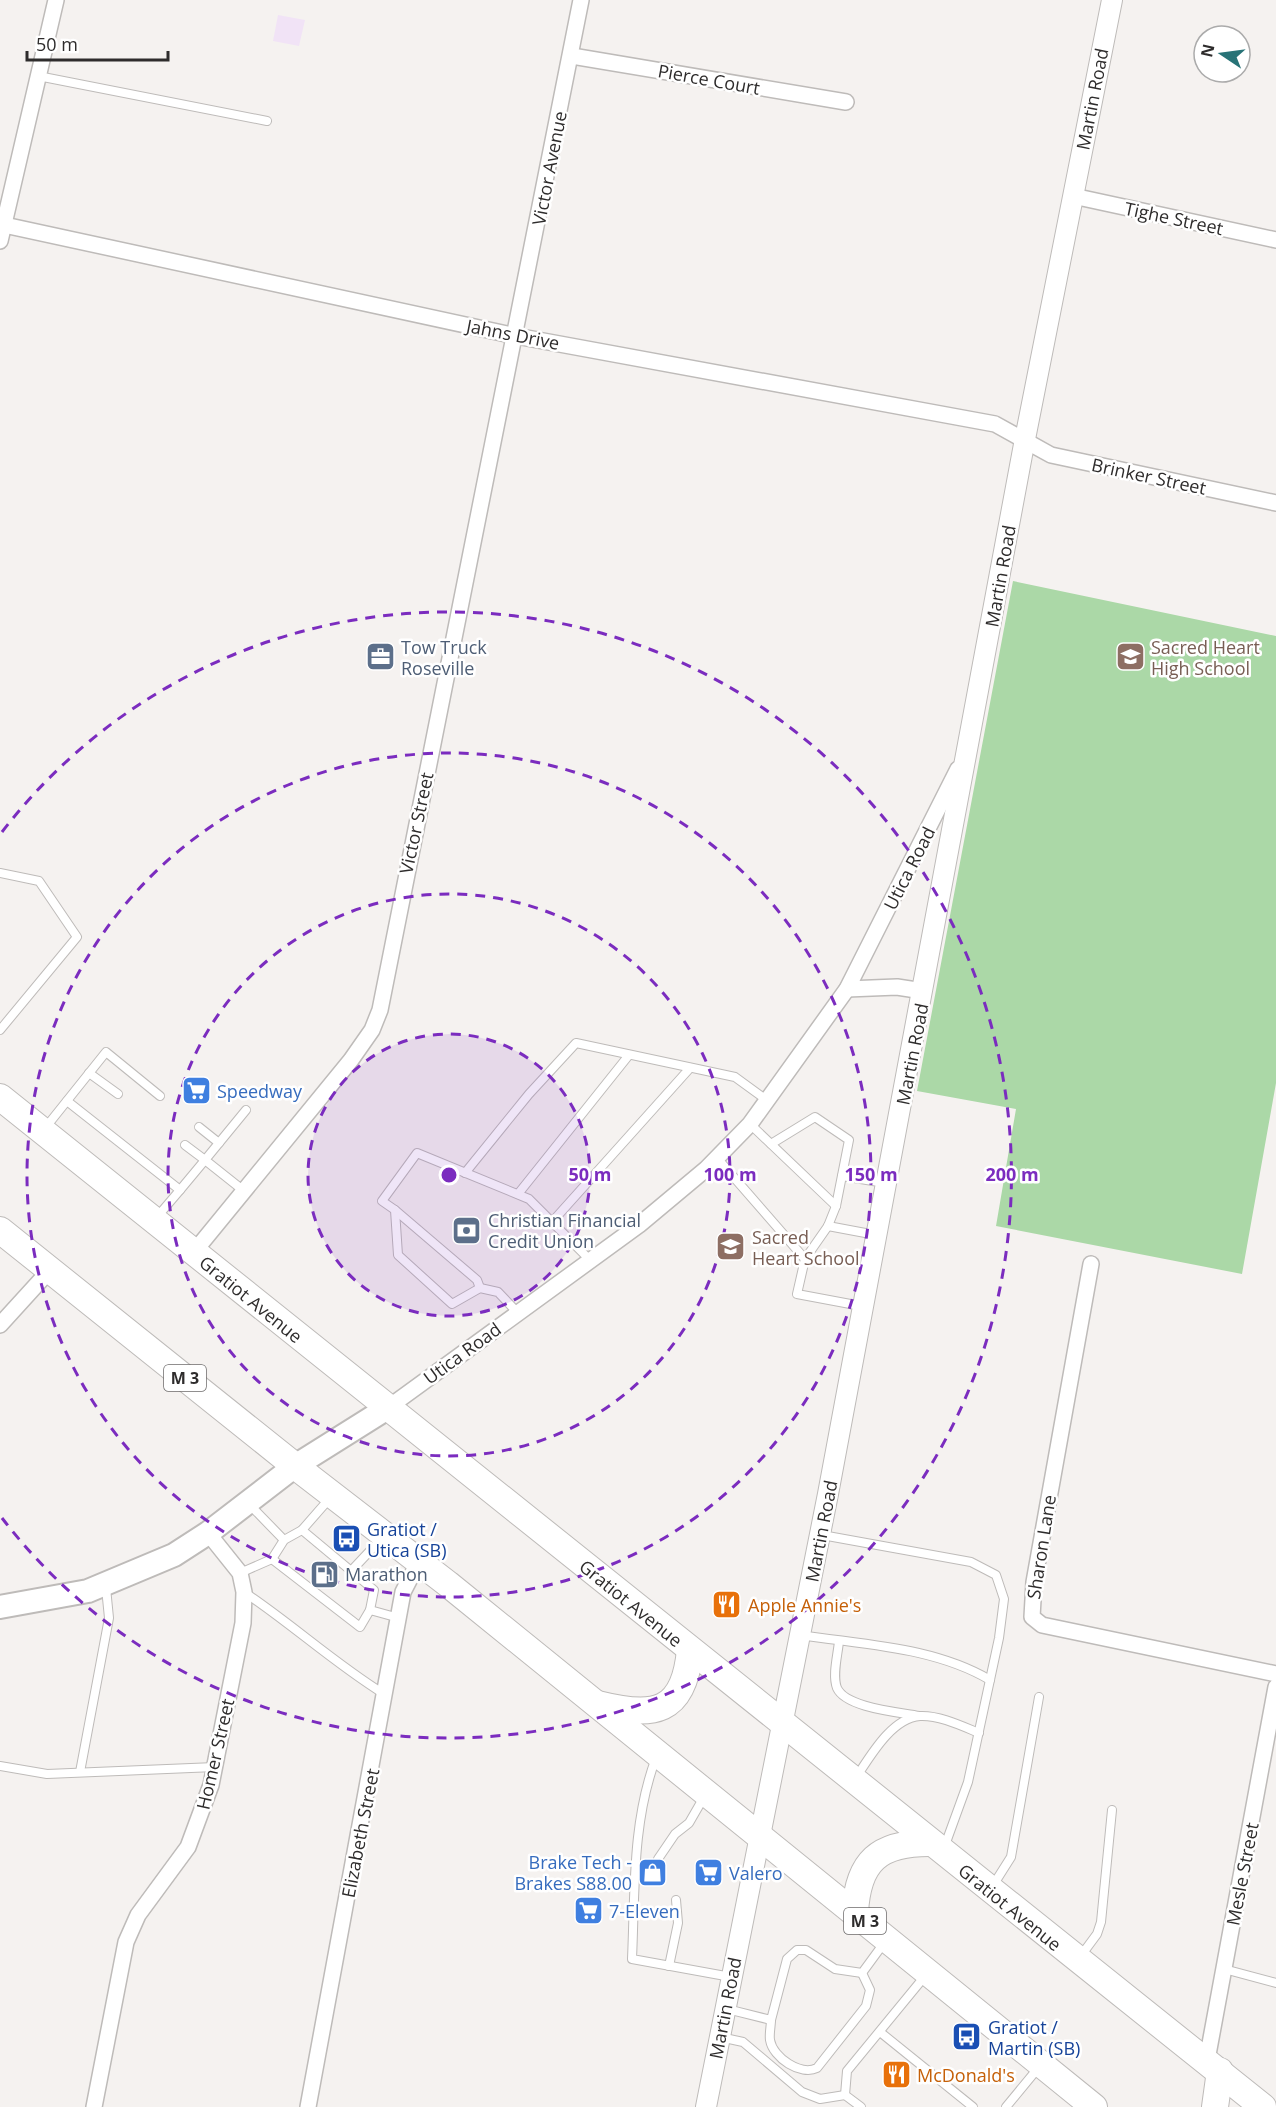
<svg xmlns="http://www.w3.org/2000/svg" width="1276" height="2107" font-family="'Open Sans',sans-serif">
	<rect width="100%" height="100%" fill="#f5f2f0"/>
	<polygon fill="#f1e3f6" points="278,15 305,20 299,46 273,41"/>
	<polygon fill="#abd8a7" points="1013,581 1276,636 1276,1083 1242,1274 996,1226 1016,1109 917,1091"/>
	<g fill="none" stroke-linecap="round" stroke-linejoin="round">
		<defs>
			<g id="service">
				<polyline points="38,76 267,121"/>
				<polyline points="0,873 39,881 77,937 0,1030"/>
				<polyline points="89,1073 118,1094"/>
				<polyline points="67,1101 180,1190 157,1217"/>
				<polyline points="750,1124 836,1206"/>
				<polyline points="46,1127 106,1052 160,1096"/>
				<polyline points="199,1127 219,1143"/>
				<polyline points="717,1158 805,1259 828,1226 836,1206 849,1140 815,1117 771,1144"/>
				<polyline points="465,1173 529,1094 576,1043 735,1077 768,1101"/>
				<polyline points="842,1176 885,1183"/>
				<polyline points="180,1190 205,1160 185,1145"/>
				<polyline points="244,1191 205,1160 246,1110"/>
				<polyline points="518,1194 629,1055"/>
				<polyline points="395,1210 477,1280 480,1288"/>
				<polyline points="552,1222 690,1068"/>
				<polyline points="828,1226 876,1235"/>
				<polyline points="805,1259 797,1294 861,1306"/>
				<polyline points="517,1312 498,1292 480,1288 452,1304 398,1255 395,1210 382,1201 417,1153 529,1199 590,1260"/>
				<polyline points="250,1505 284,1540"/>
				<polyline points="302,1530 374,1590 370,1610"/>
				<polyline points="822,1535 971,1562 996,1575 1004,1599 999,1638 968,1782 944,1848"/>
				<polyline points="272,1559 360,1627 370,1610 399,1618"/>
				<polyline points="351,1571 383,1537"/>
				<polyline points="240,1573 272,1559 284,1540 302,1530 330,1498"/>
				<path d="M244,1592C292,1624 334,1663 384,1694"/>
				<path d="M801,1635C865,1645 934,1647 990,1680"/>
				<path d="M839,1641C838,1654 832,1675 837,1688C846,1708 899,1712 919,1716"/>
				<path d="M656,1758C632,1821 635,1892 632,1959L731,1977"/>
				<polyline points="0,1766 47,1774 215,1767"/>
				<polyline points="80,1772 109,1618 106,1588"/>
				<path d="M857,1776C871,1755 892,1718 920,1716C939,1715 962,1726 979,1733"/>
				<polyline points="658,1859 675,1834 689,1823 704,1797"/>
				<polyline points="992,1887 1011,1857 1039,1697"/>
				<polyline points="1080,1957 1097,1934 1101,1922 1112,1810"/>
				<polyline points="669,1966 678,1923 676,1900"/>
				<polyline points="1224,1969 1276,1983"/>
				<polyline points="727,2009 771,2020 787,1959 797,1950 806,1950 835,1969 862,1973 884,1943"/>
				<path d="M771,2020C771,2026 769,2034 770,2040C773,2058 801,2076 817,2068L866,2006L870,1990L862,1973"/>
				<polyline points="880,2032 973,2107"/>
				<polyline points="720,2037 743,2042 802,2092 820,2099 845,2095"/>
				<polyline points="861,2107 845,2095 847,2071 925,1976"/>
				<polyline points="1006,2107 1039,2067"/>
			</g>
			<g id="minor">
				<polyline points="572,56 846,102"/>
				<polyline points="1073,196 1276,240"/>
				<polyline points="0,224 516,336 995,424 1051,455 1276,503"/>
				<polyline points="0,241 56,0"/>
				<polyline points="847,989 897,987 923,991"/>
				<polyline points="194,1252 351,1060 372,1030 380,1010 581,0"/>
				<polyline points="1091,1264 1034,1582 1032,1617 1042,1625 1276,1674"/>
				<polyline points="0,1325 50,1270"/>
				<polyline points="389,1407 639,1225 706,1169 750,1124 847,989 958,769"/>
				<polyline points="1207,2060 1276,1687"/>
				<polyline points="94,2107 126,1942 138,1915 188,1847 211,1785 243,1623 244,1592 240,1573 208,1533"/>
				<polyline points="308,2107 403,1592 419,1561"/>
			</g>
			<polyline id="tertiary" points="706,2107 828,1494 1025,439 1112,0"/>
			<polyline id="secondary" points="0,1607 88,1591 174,1555 208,1533 295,1466 389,1407"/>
			<g id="primary">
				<polyline points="0,1097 1263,2107"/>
				<polyline points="0,1230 295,1466 448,1584 1094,2107"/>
				<path d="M598,1704C654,1718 684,1714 690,1650"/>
				<path d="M855,1912C858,1861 879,1843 929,1843"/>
				<polyline points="1215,2107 1220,2071"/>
			</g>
		</defs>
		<use href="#service" stroke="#bebbb9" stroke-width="10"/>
		<use href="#minor" stroke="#bebbb9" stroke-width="18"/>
		<use href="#tertiary" stroke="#bebbb9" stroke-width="22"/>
		<use href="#secondary" stroke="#bebbb9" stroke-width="26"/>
		<use href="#primary" stroke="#bebbb9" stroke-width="28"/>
		<use href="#service" stroke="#fff" stroke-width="8"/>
		<use href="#minor" stroke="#fff" stroke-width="15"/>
		<use href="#tertiary" stroke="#fff" stroke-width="20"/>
		<use href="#secondary" stroke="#fff" stroke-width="22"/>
		<use href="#primary" stroke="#fff" stroke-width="26"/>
	</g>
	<circle cx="449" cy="1175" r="141" fill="#7b2cbf" fill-opacity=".12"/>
	<g fill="none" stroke="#7b2cbf" stroke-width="3" stroke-dasharray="10 8">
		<circle cx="449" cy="1175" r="141"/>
		<circle cx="449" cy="1175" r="281"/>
		<circle cx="449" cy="1175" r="422"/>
		<path d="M2 832A563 563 0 1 1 2 1518"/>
	</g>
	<defs>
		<symbol id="office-square" viewBox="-11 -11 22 22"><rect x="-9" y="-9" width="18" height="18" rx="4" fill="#5c6f8a" stroke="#fff"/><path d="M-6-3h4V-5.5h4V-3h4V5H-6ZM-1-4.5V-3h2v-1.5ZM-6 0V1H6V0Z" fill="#fff"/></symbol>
		<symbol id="school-square" viewBox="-11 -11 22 22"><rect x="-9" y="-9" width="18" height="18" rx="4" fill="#8d6e63" stroke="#fff"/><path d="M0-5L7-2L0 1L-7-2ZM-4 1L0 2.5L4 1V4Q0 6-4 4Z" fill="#fff"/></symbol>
		<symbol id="supermarket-square" viewBox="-11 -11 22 22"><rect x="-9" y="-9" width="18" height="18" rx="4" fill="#3f7fe0" stroke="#fff"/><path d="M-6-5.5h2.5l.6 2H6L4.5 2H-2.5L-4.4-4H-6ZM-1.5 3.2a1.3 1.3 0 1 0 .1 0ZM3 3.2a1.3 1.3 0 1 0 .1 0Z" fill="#fff"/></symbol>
		<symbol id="bank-square" viewBox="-11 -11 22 22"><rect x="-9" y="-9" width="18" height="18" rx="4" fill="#5c6f8a" stroke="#fff"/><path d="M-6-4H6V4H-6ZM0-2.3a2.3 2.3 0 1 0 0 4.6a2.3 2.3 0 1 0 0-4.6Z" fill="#fff"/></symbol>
		<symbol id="bus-square" viewBox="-11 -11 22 22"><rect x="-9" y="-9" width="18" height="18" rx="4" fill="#1a4fb4" stroke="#fff"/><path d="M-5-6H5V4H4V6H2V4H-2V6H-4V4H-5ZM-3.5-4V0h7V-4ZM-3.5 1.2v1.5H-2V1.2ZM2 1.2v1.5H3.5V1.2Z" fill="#fff"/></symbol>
		<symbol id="fuel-square" viewBox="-11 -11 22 22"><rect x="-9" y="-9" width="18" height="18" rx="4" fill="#5c6f8a" stroke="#fff"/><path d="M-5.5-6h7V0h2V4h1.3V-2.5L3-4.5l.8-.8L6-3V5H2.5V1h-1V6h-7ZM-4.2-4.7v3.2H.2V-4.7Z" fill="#fff"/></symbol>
		<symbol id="restaurant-square" viewBox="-11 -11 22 22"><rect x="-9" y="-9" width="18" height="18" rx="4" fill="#e8710a" stroke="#fff"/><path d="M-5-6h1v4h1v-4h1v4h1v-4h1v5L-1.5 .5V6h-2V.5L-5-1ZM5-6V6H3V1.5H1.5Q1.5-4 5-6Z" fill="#fff"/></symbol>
		<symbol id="shop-square" viewBox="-11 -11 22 22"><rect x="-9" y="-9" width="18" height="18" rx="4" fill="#3f7fe0" stroke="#fff"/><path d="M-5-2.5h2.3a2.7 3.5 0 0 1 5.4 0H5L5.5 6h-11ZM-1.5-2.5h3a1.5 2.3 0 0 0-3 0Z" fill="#fff"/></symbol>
	</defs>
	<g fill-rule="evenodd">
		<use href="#office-square" x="364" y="640" width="33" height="33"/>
		<use href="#school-square" x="1114" y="640" width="33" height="33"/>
		<use href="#supermarket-square" x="180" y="1074" width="33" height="33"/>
		<use href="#bank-square" x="450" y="1214" width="33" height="33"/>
		<use href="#school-square" x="714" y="1230" width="33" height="33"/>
		<use href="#bus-square" x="330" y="1522" width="33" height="33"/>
		<use href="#fuel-square" x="308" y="1558" width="33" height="33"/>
		<use href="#restaurant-square" x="710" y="1588" width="33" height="33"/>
		<use href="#shop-square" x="636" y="1856" width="33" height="33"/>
		<use href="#supermarket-square" x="692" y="1856" width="33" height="33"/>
		<use href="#supermarket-square" x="572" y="1894" width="33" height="33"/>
		<use href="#bus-square" x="950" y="2020" width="33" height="33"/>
		<use href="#restaurant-square" x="880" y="2058" width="33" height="33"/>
	</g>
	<g text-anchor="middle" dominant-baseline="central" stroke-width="5" stroke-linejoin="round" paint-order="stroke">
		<g fill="#fff" stroke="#6d6b6b" stroke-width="1.5">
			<rect x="164" y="1365" width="42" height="26" rx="4.5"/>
			<rect x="844" y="1908" width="42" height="26" rx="4.5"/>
		</g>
		<g font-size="16" font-weight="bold" fill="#2e2c2c">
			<text x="185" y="1378">M 3</text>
			<text x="865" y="1921">M 3</text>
		</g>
		<g font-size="18" fill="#2e2c2c" stroke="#fff">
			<text transform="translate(709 79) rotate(10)">Pierce Court</text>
			<text transform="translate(1092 99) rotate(-79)">Martin Road</text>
			<text transform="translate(549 168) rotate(-79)">Victor Avenue</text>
			<text transform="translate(1174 218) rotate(12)">Tighe Street</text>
			<text transform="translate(513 334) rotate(11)">Jahns Drive</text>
			<text transform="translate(1149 476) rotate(12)">Brinker Street</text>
			<text transform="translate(1000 576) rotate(-80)">Martin Road</text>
			<text transform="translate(416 823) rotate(-78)">Victor Street</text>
			<text transform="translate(909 868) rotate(-63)">Utica Road</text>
			<text transform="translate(912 1054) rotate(-79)">Martin Road</text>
			<text transform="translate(251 1299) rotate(39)">Gratiot Avenue</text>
			<text transform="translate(462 1353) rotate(-36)">Utica Road</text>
			<text transform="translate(821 1531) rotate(-79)">Martin Road</text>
			<text transform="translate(1041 1547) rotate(-81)">Sharon Lane</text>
			<text transform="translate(631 1603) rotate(39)">Gratiot Avenue</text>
			<text transform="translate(215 1754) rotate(-77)">Homer Street</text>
			<text transform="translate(360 1833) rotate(-79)">Elizabeth Street</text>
			<text transform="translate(1242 1874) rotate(-79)">Mesle Street</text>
			<text transform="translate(1010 1907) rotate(39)">Gratiot Avenue</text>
			<text transform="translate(725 2008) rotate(-79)">Martin Road</text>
		</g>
		<g font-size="18" fill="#4e5e75" stroke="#fff" text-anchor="start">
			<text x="401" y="647">Tow Truck<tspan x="401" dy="21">Roseville</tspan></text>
			<text x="488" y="1220">Christian Financial<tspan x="488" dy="21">Credit Union</tspan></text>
			<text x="345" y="1574">Marathon</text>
		</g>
		<g font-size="18" fill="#785e54" stroke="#fff" text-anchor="start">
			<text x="1151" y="647">Sacred Heart<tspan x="1151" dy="21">High School</tspan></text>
			<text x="752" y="1237">Sacred<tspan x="752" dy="21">Heart School</tspan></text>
		</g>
		<g font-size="18" fill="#366cbe" stroke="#fff" text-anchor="start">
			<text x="217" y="1091">Speedway</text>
			<text x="632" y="1862" text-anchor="end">Brake Tech -<tspan x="632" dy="21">Brakes S88.00</tspan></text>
			<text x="729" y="1873">Valero</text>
			<text x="609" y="1911">7-Eleven</text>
		</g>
		<g font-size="18" fill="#164399" stroke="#fff" text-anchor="start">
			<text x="367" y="1529">Gratiot /<tspan x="367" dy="21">Utica (SB)</tspan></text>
			<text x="988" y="2027">Gratiot /<tspan x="988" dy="21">Martin (SB)</tspan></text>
		</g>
		<g font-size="18" fill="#c56008" stroke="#fff" text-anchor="start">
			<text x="748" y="1605">Apple Annie's</text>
			<text x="917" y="2075">McDonald's</text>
		</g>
	</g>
	<circle cx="449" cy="1175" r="9" fill="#7b2cbf" stroke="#fff" stroke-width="3"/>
	<g font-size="18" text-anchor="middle" font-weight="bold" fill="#7b2cbf" stroke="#fff" stroke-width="5" stroke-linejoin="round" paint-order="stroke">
		<text x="590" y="1181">50 m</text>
		<text x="730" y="1181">100 m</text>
		<text x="871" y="1181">150 m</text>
		<text x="1012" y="1181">200 m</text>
	</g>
	<g transform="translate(1222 54) rotate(283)"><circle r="28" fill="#ffffff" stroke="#ababab" stroke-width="1.5"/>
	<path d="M0-4.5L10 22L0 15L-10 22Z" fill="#287377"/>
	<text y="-9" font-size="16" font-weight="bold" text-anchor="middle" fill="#2e2c2c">N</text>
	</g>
	<path d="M27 51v9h141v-9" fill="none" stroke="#2e2c2c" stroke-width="3"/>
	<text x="36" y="51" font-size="18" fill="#2e2c2c" stroke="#ffffff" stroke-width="4.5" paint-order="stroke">50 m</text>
</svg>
